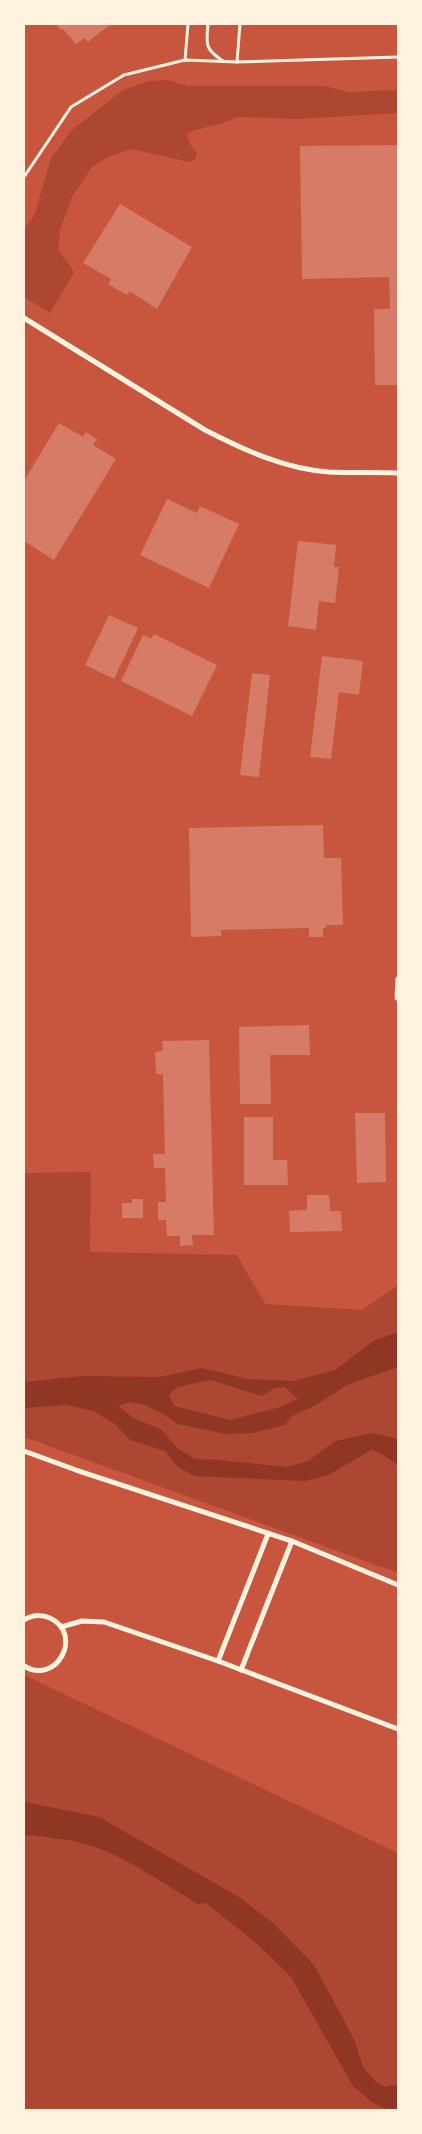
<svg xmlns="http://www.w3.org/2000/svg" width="422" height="2134" font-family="Rubik,sans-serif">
	<rect width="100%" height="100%" fill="#c8553d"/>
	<g fill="#ae4732">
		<polygon points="167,80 188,86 325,86 349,92 398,90 398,113 296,119 238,117 220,124 194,130 187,134 190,144 197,153 195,159 189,162 132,149 107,157 92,167 72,197 60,230 58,249 74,272 50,313 24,297 24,231 35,213 51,158 73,129 123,90 149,81"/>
		<polygon points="91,1172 90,1252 237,1255 265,1304 362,1310 398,1285 398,1573 24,1437 24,1173"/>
		<polygon points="24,1675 398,1853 398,2110 24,2110"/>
	</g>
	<g fill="#8f3625" fill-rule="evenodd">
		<path d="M398,1332V1367L349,1384L316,1405L292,1416L285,1425L252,1433L226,1434L178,1424L162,1413L145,1405L128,1402L118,1406L135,1419L161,1429L177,1448L195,1459L218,1460L287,1467L308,1461L335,1441L373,1433L398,1439V1465L380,1453L371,1450L329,1475L305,1481L194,1476L178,1467L165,1451L130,1440L115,1424L94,1411L66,1405L24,1408V1382L81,1376L160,1377L202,1368L247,1379L293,1381L335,1370L375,1340ZM211,1380L262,1396L275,1388L285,1387L298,1399L277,1408L230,1420L174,1406L169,1395L177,1387Z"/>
		<path d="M24,1802L99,1817L239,1897L273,1923L314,1965L354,2039L363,2067L376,2082L385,2087L398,2084V2110C378,2110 368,2099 353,2086L291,1977L255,1942L206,1903L198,1904C164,1884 130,1859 92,1846C71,1839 46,1837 24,1835Z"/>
	</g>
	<g fill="#d67c66">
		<polygon points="56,24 111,24 88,42 84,38 76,44 63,29 61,30"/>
		<polygon points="398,145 398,385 375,385 374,309 390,309 389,277 302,279 300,146"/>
		<polygon points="120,204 192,247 157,309 130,291 127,295 108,284 111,279 83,263"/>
		<polygon points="59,423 83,437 86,432 97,439 93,445 116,459 54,560 24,541 24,481"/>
		<polygon points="167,499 197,513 200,506 239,524 209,588 140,555"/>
		<polygon points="298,541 336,545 334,567 339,567 335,603 319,601 316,630 288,626"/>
		<polygon points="109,615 138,628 114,679 85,665"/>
		<polygon points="154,634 217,665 192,716 121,681 143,635 151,639"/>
		<polygon points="322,656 363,661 359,695 339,692 331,759 310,757"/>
		<polygon points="252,673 270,675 259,777 240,775"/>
		<polygon points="323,825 324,858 341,858 343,925 326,925 326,928 323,928 323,937 309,937 309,928 221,930 221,936 191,937 189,828"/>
		<polygon points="309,1025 310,1055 270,1055 271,1104 240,1104 239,1027"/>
		<polygon points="209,1040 214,1235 192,1235 193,1245 180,1246 180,1236 167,1236 166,1220 158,1220 158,1202 166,1202 165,1168 154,1168 153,1154 165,1154 163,1074 156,1074 155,1052 163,1051 162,1041"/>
		<polygon points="355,1113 385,1113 386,1182 357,1183"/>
		<polygon points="244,1117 273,1117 273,1160 287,1160 288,1185 244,1185"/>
		<polygon points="307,1195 329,1195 330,1211 341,1211 342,1231 290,1232 289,1211 307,1210"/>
		<polygon points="132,1199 143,1199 143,1218 122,1218 122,1203 132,1203"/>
	</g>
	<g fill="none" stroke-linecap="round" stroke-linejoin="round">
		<g stroke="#fff3e0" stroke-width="3">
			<path d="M208,24C206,45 205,49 223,61"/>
			<polyline points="185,60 188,24"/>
			<polyline points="237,62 240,24"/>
			<polyline points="24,177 71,107 124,75 185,60 237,62 398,57"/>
		</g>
		<g stroke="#fff3e0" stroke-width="5">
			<path d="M24,318L205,430C244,450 285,469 329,472C352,473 375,472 398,473"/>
			<polyline points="397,998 398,979"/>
			<polyline points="24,1451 76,1470 292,1541 398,1585"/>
			<path d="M24,1620C32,1615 41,1614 50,1618C84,1634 57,1686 24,1666"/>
			<polyline points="61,1627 82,1621 104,1622 218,1661 398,1729"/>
			<polyline points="218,1661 268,1534"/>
			<polyline points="241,1670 292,1541"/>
		</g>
	</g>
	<rect width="422" height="2134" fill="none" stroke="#fff3e0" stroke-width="50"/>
</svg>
